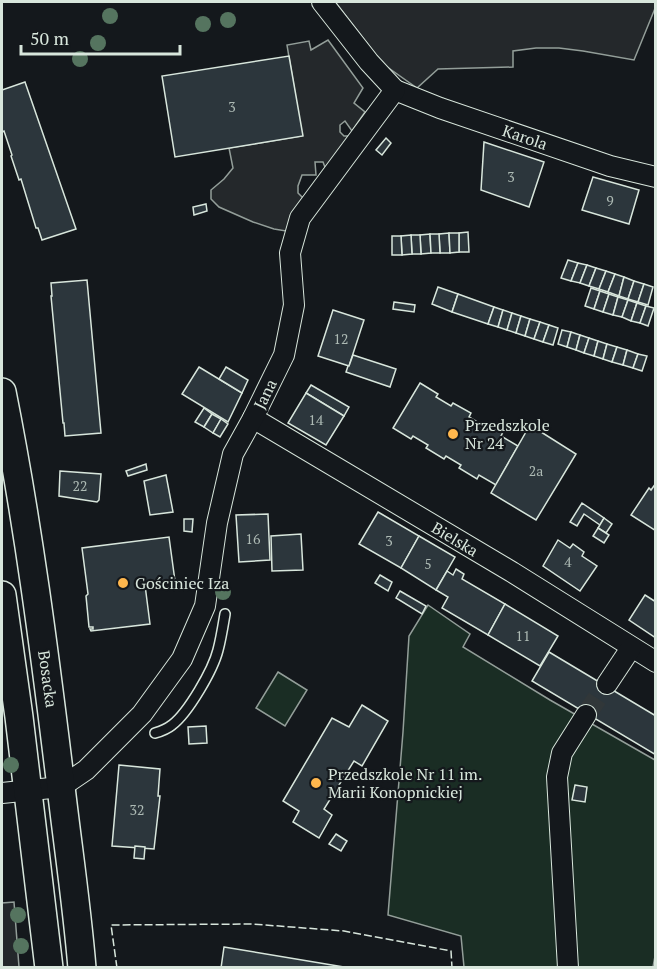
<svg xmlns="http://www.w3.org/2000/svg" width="657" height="969" font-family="'PT Serif',serif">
	<rect width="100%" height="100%" fill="#14181c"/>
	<g fill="#1a2d24" stroke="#939e99" stroke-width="1.5">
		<polygon points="428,605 470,634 463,647 550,700 655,760 656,951 653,967 464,967 461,936 388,915 403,732 409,636"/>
		<polygon points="278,672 307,690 285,726 256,708"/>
	</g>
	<g fill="#24282b" stroke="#939e99" stroke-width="1.5">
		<polygon points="338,2 655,2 656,6 634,60 583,51 559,48 536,48 513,51 513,67 438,69 417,88 383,64 336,3"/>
		<polygon points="328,40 363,88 354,103 365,112 352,131 345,121 340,125 340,132 344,136 349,136 326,170 323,162 315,162 316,175 302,175 298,186 298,193 303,198 286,231 274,229 253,222 219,207 211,199 211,190 224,179 233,168 229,148 302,136 287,45 309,41 311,50"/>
		<polygon points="14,902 19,967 2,967 2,903"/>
	</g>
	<g fill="#2c363c" stroke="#d8e6dc" stroke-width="1.5">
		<polygon points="289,56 303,136 175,157 162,76"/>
		<polygon points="25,82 76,229 42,240 38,228 36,228 21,179 19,180 11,156 12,155 4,131 2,132 2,90"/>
		<polygon points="386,138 391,143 382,155 376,150"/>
		<polygon points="484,142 544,162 529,207 481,190"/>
		<polygon points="593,177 639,190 629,224 582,210"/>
		<polygon points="206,204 207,211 194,215 193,207"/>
		<polygon points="468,232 469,252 459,252 459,233"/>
		<polygon points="449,233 450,253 440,253 439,234"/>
		<polygon points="449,233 459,233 459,252 450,253"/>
		<polygon points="430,234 431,253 421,254 420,235"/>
		<polygon points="430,234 439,234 440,253 431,253"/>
		<polygon points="411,235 420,235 421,254 412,254"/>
		<polygon points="411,235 412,254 402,255 401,236"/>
		<polygon points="392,236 401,236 402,255 392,255"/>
		<polygon points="568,260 578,263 571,281 561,278"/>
		<polygon points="578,263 587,265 580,283 571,281"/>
		<polygon points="587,265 596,268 589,286 580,283"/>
		<polygon points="596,268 606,271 599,289 589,286"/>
		<polygon points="606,271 615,274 608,292 599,289"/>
		<polygon points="615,274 624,277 619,296 608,292"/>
		<polygon points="624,277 634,281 628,299 619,296"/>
		<polygon points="87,280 101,433 65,436 64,423 63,423 51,296 52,296 51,283"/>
		<polygon points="634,281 644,284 638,302 628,299"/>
		<polygon points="644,284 653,287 648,305 638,302"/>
		<polygon points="438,287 458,294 452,312 432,304"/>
		<polygon points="591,288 600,291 594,309 585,306"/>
		<polygon points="600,291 609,294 603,312 594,309"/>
		<polygon points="458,294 494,307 488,324 452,312"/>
		<polygon points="609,294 618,297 613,315 603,312"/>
		<polygon points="618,297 628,300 622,317 613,315"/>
		<polygon points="628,300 637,303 631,321 622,317"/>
		<polygon points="394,302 415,305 414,312 393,309"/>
		<polygon points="637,303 646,306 640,323 631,321"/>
		<polygon points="646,306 654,308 648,326 640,323"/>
		<polygon points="494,307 503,310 498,327 488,324"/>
		<polygon points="333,310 364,320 349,366 318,356"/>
		<polygon points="503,310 512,313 507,330 498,327"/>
		<polygon points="512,313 521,316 516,333 507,330"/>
		<polygon points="521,316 530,319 525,336 516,333"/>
		<polygon points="530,319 540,322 534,339 525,336"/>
		<polygon points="540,322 549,325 543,342 534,339"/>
		<polygon points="549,325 558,328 553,345 543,342"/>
		<polygon points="562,330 571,332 567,347 558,344"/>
		<polygon points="571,332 580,335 576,350 567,347"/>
		<polygon points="580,335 589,338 584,353 576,350"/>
		<polygon points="589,338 598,341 594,356 584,353"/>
		<polygon points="598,341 607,344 603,359 594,356"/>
		<polygon points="607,344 617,347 612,362 603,359"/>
		<polygon points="617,347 627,350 623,365 612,362"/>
		<polygon points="627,350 638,354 633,368 623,365"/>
		<polygon points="638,354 647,356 642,371 633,368"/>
		<polygon points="353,355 396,369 390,387 346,372 348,366 349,366"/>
		<polygon points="199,367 242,393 228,422 182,394"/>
		<polygon points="226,367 248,380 242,393 219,379"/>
		<polygon points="420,383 438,394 436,397 451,406 453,403 471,413 469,417 484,426 486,422 503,432 501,436 518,446 496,485 479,475 477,479 459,468 461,465 446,456 444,459 426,448 428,445 413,436 411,439 393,428"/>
		<polygon points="311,385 349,407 344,416 306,393"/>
		<polygon points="306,393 344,416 326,445 288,423"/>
		<polygon points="204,408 212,414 204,427 195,422"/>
		<polygon points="212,414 221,419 213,433 204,427"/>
		<polygon points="221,419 228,424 220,437 213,433"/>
		<polygon points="530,425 576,454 536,520 491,493"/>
		<polygon points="146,464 147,470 128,476 126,471"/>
		<polygon points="60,471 101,474 99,500 97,502 59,496"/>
		<polygon points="166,475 173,512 150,515 144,481"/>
		<polygon points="656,483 656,531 631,515 649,488 651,490"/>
		<polygon points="582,503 604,518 600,525 584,514 577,526 570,522"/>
		<polygon points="378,512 419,536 401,568 359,544"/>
		<polygon points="268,514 270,560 239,562 236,515"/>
		<polygon points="604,518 612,524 606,533 598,528"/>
		<polygon points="184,519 193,519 192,532 184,531"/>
		<polygon points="598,528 609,535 604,543 593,536"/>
		<polygon points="301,534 303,570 272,571 271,536"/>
		<polygon points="419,536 455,557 436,590 401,568"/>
		<polygon points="169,537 175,581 145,585 150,624 91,631 90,629 93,629 93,627 89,627 86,596 88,594 82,548"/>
		<polygon points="558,540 570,548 573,544 584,552 582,556 597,566 580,591 543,566"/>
		<polygon points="456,569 464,574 462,579 505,604 488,635 442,608 448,597 436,590 447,571 453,575"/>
		<polygon points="380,575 392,582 388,591 375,583"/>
		<polygon points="400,591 426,606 422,614 396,598"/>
		<polygon points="645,595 656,602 656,638 629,620"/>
		<polygon points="505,604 558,636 540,666 488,635"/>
		<polygon points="549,652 656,716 656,755 532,681"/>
		<polygon points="362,705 388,721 362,766 354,761 324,809 332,815 319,838 293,822 299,811 283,801 332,718 349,727"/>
		<polygon points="206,726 207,743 189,744 188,727"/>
		<polygon points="119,765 160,769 158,796 160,796 154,849 112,846"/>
		<polygon points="575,785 587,787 585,802 572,800"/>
		<polygon points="336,834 347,841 341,851 329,844"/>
		<polygon points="135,846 145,847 144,859 134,858"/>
		<polygon points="224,947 350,968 221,968"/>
	</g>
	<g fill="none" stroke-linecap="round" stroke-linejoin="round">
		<polyline stroke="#313739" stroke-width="20" stroke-dasharray="20 10" stroke-linecap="butt" points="586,715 607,684"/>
		<defs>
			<path id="lane" d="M155,733C162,731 167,729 172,725C188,713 213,670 218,650C221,639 223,626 225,614"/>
			<g id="street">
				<polyline points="395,90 440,108 610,166 656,177"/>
				<polyline points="253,418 512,572 656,662"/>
				<polyline points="607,684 631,648"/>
				<polyline points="2,793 61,787 86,770 142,714 182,659 205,606 217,523 233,454 253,418 284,355 294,305 290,253 300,218 395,90 369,62 322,2"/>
				<polyline points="568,968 557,777 562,753 586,715"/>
			</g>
			<g id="secondary">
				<path d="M2,392C28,522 45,655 61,787C68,847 77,907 82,968"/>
				<polyline points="2,595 19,717 49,968"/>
			</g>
		</defs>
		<use href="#lane" stroke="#d8e6dc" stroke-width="12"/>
		<use href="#street" stroke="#d8e6dc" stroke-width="22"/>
		<use href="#secondary" stroke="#d8e6dc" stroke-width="30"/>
		<use href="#lane" stroke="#14181c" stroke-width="9"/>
		<use href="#street" stroke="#14181c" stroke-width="20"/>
		<use href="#secondary" stroke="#14181c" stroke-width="27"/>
		<polyline stroke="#d8e6dc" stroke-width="1.5" stroke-dasharray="8 3" stroke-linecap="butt" points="117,968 111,925 252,924 344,931 451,951 452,968"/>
	</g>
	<g fill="#55745f">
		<circle cx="110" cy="16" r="8"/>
		<circle cx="228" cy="20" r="8"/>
		<circle cx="203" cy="24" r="8"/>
		<circle cx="98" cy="43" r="8"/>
		<circle cx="80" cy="59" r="8"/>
		<circle cx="223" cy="592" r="8"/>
		<circle cx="11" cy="765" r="8"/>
		<circle cx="18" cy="915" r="8"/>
		<circle cx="21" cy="946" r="8"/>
	</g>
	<g fill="#ffb74d" stroke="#14181c" stroke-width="2">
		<circle cx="453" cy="434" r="6"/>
		<circle cx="123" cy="583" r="6"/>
		<circle cx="316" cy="783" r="6"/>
	</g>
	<g text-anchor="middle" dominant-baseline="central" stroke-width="4.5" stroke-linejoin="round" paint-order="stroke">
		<g font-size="14" fill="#adbab4">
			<text x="232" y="106">3</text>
			<text x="511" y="176">3</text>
			<text x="610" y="200">9</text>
			<text x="341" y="338">12</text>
			<text x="316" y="419">14</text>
			<text x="536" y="470">2a</text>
			<text x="80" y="485">22</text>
			<text x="253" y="538">16</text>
			<text x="389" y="540">3</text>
			<text x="568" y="561">4</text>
			<text x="428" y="563">5</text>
			<text x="523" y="635">11</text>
			<text x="137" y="809">32</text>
		</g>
		<g font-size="16" fill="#d8e6dc" stroke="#14181c">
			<text transform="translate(525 137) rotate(19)">Karola</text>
			<text transform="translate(265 394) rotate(-64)">Jana</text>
			<text transform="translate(455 539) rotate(31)">Bielska</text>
			<text transform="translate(48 679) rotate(82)">Bosacka</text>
		</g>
		<g font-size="16" fill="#d8e6dc" stroke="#14181c" text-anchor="start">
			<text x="465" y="425">Przedszkole<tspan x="465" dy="18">Nr 24</tspan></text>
			<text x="135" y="583">Gościniec Iza</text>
			<text x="328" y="774">Przedszkole Nr 11 im.<tspan x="328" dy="18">Marii Konopnickiej</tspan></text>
		</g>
	</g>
	<rect width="657" height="969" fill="none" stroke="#d8e6dc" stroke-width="6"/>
	<path d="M21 45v9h159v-9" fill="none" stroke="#d8e6dc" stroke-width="3"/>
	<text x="30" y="45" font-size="18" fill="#d8e6dc" stroke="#14181c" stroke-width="4.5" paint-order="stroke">50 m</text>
</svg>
